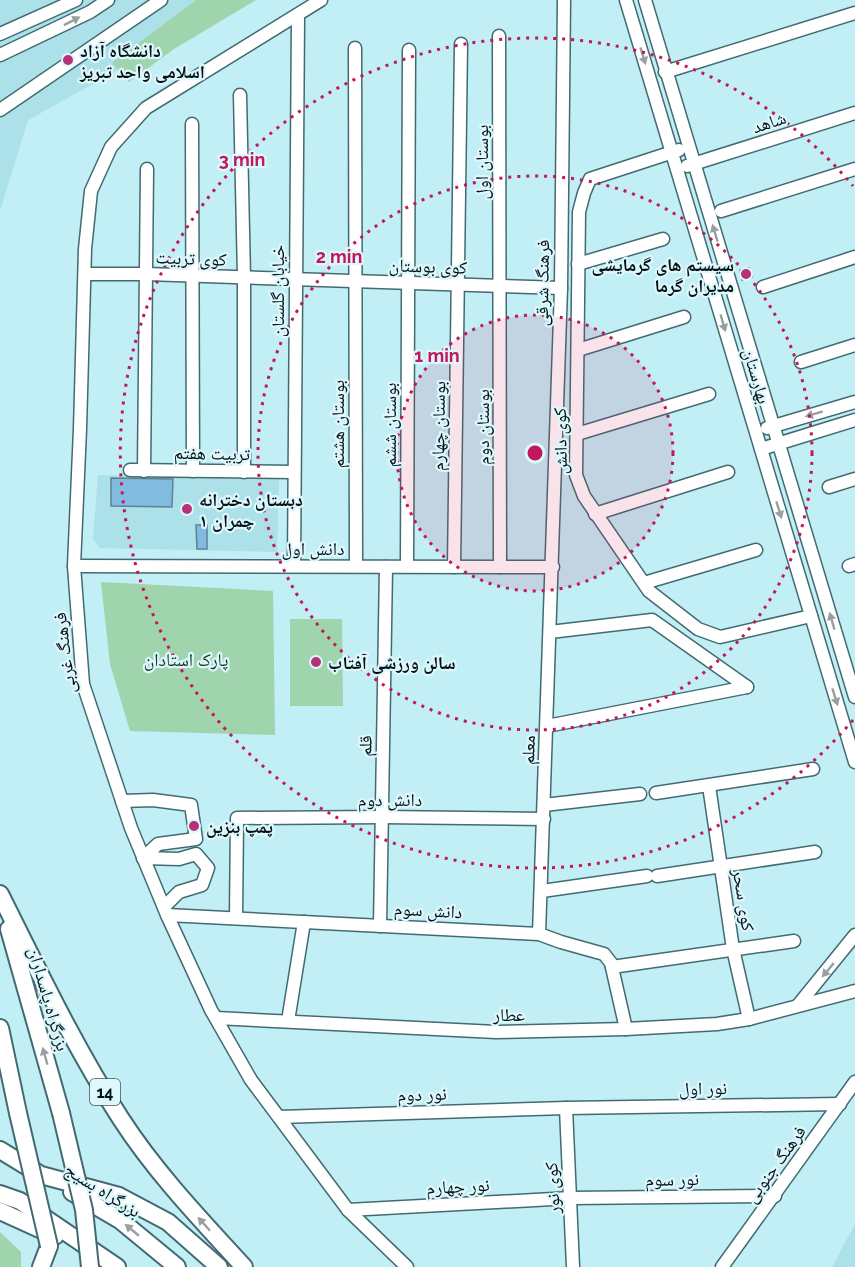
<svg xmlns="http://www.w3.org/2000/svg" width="855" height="1267" font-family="Raleway,'Noto Naskh Arabic',sans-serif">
	<rect width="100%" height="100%" fill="#c2eef5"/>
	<g fill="#ace1ea">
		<polygon points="0,0 244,0 28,120 0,211"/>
		<polygon points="98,475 279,479 277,552 100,548 93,539"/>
		<polygon points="855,1224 855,1267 832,1267"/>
	</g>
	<g fill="#a0d4ac">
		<polygon points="196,0 256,0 174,49 129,82 112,63"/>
		<polygon points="101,582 273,591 275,735 130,731 110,664"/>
		<polygon points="290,619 342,619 343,706 290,706"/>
		<polygon points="0,1232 21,1252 21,1267 0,1267"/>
	</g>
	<g fill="#81bbe0" stroke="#628094" stroke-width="1.5">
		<polygon points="749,268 752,277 742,280 740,270"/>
		<polygon points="111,478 173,479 172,507 111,506"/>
		<polygon points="196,525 207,525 207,549 197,549"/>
	</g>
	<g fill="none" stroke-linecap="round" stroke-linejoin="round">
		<defs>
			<g id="minor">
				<polyline points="321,0 146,108 111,147 91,191 85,249 80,429 74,566 83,684 131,828 167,915 211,1010 251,1080 348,1210 407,1267"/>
				<polyline points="626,0 855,762"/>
				<polyline points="645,0 855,697"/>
				<polyline points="0,34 76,0"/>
				<polyline points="499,36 500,567"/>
				<polyline points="355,48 356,566"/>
				<polyline points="0,55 90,12 108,0"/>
				<polyline points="665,72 855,13"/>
				<polyline points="240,95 244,277 244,472"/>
				<polyline points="0,110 161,0"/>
				<polyline points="192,124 193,471"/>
				<polyline points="679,150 590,179 584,193 579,212 576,475 584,496 649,591 698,629 720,637 811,616"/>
				<polyline points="687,166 855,113"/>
				<polyline points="721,211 855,169"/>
				<polyline points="578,264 663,239"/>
				<polyline points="85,274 146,274 561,288"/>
				<polyline points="763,287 855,257"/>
				<polyline points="578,350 684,317"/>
				<polyline points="801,362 855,345"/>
				<polyline points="767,428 855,402"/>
				<polyline points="577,434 709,394"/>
				<polyline points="761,449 855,420"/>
				<polyline points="130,470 294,472"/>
				<polyline points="144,471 147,169"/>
				<polyline points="829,487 855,479"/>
				<polyline points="595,514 728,472"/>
				<polyline points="74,566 553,567"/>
				<polyline points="294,566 298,16"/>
				<polyline points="407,566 409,50"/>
				<polyline points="849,566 855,564"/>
				<polyline points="454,567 461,44"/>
				<polyline points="644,583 756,550"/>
				<polyline points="550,632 652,620 747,687"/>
				<polyline points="547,726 747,687"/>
				<polyline points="709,786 733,949 749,1019"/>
				<polyline points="656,793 813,769"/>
				<polyline points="122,801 153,800 191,805 196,839 158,844 143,858"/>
				<polyline points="544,805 640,794"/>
				<polyline points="143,858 179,859 196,854 208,868 202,885 179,892 164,907"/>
				<polyline points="657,876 815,852"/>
				<polyline points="542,891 647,876"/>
				<polyline points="167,915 539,934 561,942 604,954 611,963 626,1029"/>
				<polyline points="236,918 237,818 382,817 544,819"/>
				<polyline points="380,926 386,567"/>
				<polyline points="539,934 561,288 564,0"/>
				<polyline points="612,967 794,941"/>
				<polyline points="799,1004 855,935"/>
				<polyline points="216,1018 496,1032 626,1029 717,1024 749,1019 855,991"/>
				<polyline points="288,1021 304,922"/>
				<polyline points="566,1108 573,1267"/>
				<polyline points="279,1117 566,1108 840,1104"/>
				<polyline points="348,1210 571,1198 775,1196"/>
				<polyline points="722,1267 855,1082"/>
			</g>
			<g id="highway">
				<path d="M0,894C38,970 75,1048 121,1119C156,1173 201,1220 244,1267"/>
				<polyline points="9,929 61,1113"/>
				<polyline points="0,1028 18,1113"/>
				<polyline points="0,1150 41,1175 119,1196 168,1222 219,1267"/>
				<polyline points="72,1192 120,1220 177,1267"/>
				<polyline points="0,1194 20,1201 117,1267"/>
				<polyline points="0,1211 55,1236"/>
				<polyline points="41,1267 49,1246"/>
			</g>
		</defs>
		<use href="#minor" stroke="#426b71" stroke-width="15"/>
		<use href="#highway" stroke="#426b71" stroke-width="20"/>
		<use href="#minor" stroke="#fff" stroke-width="12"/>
		<use href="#highway" stroke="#fff" stroke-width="16"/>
		<defs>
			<g id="highway-bridge">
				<polyline points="18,1113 49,1246"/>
				<polyline points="61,1113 84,1210 90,1267"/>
			</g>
		</defs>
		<use href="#highway-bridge" stroke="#426b71" stroke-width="20" stroke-linecap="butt"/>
		<use href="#highway-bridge" stroke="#fff" stroke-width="16"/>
	</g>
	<defs><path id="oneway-solid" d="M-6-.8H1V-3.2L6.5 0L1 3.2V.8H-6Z" transform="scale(1.5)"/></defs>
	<g fill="#9aa0a1">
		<use href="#oneway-solid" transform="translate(72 21) rotate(-27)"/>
		<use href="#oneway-solid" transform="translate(643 56) rotate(73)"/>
		<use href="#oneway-solid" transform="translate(715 233) rotate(-107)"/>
		<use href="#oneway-solid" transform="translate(723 323) rotate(74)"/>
		<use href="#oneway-solid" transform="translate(814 414) rotate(164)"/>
		<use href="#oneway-solid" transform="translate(779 510) rotate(73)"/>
		<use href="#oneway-solid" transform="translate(832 621) rotate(-106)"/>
		<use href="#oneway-solid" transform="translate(835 697) rotate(73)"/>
		<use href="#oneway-solid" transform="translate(828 970) rotate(130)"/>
		<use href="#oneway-solid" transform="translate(45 1056) rotate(-106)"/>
		<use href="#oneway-solid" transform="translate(204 1224) rotate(-132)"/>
		<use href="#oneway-solid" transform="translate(132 1230) rotate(-140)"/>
	</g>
	<circle cx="535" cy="453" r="138" fill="#c2185b" fill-opacity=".12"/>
	<g fill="none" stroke="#c2185b" stroke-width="3" stroke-dasharray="3 6">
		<circle cx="535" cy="453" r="138"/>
		<circle cx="535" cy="453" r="277"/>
		<path d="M853 720A415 415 0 1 1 853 186"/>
	</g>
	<g fill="#b63176" stroke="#ddf7fc" stroke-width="2">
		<circle cx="68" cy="60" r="6"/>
		<circle cx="746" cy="274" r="6"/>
		<circle cx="187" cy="509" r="6"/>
		<circle cx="316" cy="662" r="6"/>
		<circle cx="194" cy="826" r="6"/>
	</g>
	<g text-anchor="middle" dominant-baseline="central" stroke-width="4.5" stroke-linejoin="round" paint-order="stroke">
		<rect fill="#ddf7fc" stroke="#445659" stroke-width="1.5" x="90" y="1079" width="30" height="26" rx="4.5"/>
		<g font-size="16" font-weight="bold" fill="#021113">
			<text x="105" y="1092">14</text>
		</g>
		<g font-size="18" font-weight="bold" fill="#021113" stroke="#ddf7fc" text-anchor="start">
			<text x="80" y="50">دانشگاه آزاد<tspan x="80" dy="21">اسلامی واحد تبریز</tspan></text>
			<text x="734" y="264" text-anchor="end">سیستم های گرمایشی<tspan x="734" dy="21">مدیران گرما</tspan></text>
			<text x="199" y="499">دبستان دخترانه<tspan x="199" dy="21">چمران ۱</tspan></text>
			<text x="328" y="662">سالن ورزشی آفتاب</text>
			<text x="206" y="826">پمپ بنزین</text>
		</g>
		<g font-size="18" fill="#021113" stroke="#ddf7fc">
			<text transform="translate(769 122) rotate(-18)">شاهد</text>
			<text transform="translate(481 162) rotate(-90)">بوستان اول</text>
			<text transform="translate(191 258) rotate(2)">کوی تربیت</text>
			<text transform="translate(428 266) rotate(2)">کوی بوستان</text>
			<text transform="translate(542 283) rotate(-89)">فرهنگ شرقی</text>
			<text transform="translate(277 291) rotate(-90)">خیابان گلستان</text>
			<text transform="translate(757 376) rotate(74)">بهارستان</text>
			<text transform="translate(337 424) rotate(-90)">بوستان هشتم</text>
			<text transform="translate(389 425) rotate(-90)">بوستان ششم</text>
			<text transform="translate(438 426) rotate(-89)">بوستان چهارم</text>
			<text transform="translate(482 427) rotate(-90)">بوستان دوم</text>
			<text transform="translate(560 441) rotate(-91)">کوی دانش</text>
			<text transform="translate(212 453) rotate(1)">تربیت هفتم</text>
			<text x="313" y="548">دانش اول</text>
			<text transform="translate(64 653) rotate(-97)">فرهنگ غربی</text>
			<text transform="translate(365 746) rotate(-89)">قلم</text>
			<text transform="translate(528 750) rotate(-88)">معلم</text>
			<text x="390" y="799">دانش دوم</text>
			<text transform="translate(744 900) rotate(81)">کوی سحر</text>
			<text transform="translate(428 910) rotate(3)">دانش سوم</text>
			<text transform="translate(49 999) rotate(74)">بزرگراه پاسداران</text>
			<text x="509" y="1014">عطار</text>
			<text transform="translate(703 1088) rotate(-1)">نور اول</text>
			<text transform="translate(422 1094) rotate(-2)">نور دوم</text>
			<text transform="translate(775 1164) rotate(-54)">فرهنگ جنوبی</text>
			<text transform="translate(672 1179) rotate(-1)">نور سوم</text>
			<text transform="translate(458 1186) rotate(-3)">نور چهارم</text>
			<text transform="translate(552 1188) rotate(-93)">کوی نور</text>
			<text transform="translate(103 1190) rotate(32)">بزرگراه بسیج</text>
		</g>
		<g font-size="18" fill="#0d351b" stroke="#ddf7fc">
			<text x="186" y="659">پارک استادان</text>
		</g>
	</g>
	<circle cx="535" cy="453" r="9" fill="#c2185b" stroke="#ddf7fc" stroke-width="3"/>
	<g font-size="18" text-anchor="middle" font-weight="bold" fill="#c2185b" stroke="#ddf7fc" stroke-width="4.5" stroke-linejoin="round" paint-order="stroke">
		<text x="242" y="166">3 min</text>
		<text x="339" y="263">2 min</text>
		<text x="437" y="362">1 min</text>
	</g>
</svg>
